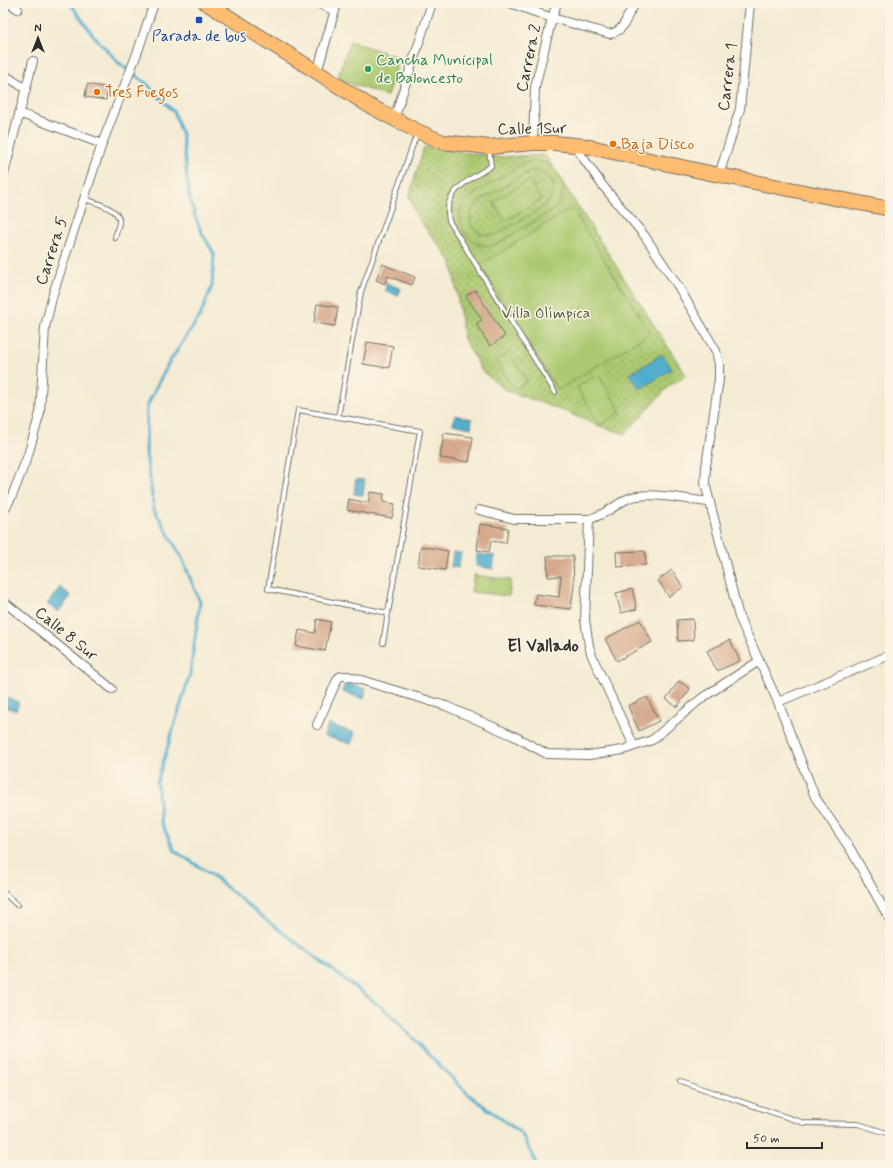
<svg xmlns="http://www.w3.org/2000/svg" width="893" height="1168" font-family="Mynerve,sans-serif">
	<defs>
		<pattern id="green-dots" width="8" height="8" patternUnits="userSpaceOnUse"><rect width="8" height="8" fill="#abc970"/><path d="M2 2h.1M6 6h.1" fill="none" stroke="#8ba35c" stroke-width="1.8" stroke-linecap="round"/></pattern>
	</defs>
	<rect width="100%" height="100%" fill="#fcf5e5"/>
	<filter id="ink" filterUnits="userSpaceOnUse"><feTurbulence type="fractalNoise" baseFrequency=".025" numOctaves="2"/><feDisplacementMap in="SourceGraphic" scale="8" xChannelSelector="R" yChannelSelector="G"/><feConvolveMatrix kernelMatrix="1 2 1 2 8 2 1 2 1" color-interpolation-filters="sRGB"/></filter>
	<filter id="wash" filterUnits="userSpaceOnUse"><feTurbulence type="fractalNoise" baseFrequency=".012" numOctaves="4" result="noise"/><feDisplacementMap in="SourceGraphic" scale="16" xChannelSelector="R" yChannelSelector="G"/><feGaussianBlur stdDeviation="0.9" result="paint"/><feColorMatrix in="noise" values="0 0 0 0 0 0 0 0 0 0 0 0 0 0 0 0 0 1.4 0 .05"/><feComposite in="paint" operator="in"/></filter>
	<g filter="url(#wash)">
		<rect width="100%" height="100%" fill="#f4ebd3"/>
		<polygon fill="url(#green-dots)" stroke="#6b7a4e" points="424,147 497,157 545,155 686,375 668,387 625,434 596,425 566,412 505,390 482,371 464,339 452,263 417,217 409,196"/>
		<g fill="#abc970" stroke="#6b7a4e" fill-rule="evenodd">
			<polygon points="350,41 400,58 387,96 337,79"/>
			<path d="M534,161C540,162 547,163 552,167C567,179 566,196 554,209L500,242C494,245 489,247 482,245C466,242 454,219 463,204C470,194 512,171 524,163ZM533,170C554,173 560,189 546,205L498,234C474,240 461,220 478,202L527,172Z"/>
			<polygon points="529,180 541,200 505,221 493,202"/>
			<polygon points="572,208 650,333 558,390 480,265"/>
			<polygon points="509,352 527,381 514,389 496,360"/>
			<polygon points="598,374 621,412 600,425 577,387"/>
			<polygon points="474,575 511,580 509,596 471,592"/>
		</g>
		<g fill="#51aecf" stroke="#3e6c7d">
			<polygon points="387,283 401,289 398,296 385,290"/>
			<polygon points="662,354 672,369 640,389 630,374"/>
			<polygon points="455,415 472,419 471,428 453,424"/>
			<polygon points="356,479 365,480 363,495 354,494"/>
			<polygon points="453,552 461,553 458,568 451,567"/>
			<polygon points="477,554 495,556 493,569 476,566"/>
			<polygon points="60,587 71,596 58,612 47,604"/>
			<polygon points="345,683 366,689 364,699 342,692"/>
			<polygon points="3,696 19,702 16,711 3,706"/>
			<polygon points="328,724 355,733 351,744 324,736"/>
		</g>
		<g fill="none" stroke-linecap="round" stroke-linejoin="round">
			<polyline stroke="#51aecf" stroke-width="3" points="70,3 93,35 120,64 147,84 174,112 182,134 189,195 195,216 202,233 214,254 212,286 200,316 168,364 147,406 146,453 154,509 181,556 200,602 190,674 157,782 161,822 175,851 212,875 266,920 388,1012 428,1054 469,1095 522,1134 537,1165"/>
		</g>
		<g id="blocks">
			<g fill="#d6a98d">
				<polygon points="87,84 108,88 106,100 85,97"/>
				<polygon points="382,264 415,277 412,285 388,276 385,284 376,280"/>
				<polygon points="475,290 505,336 490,346 476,324 482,320 466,296"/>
				<polygon points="317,304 338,307 335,326 314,323"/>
				<polygon points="367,342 393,346 389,368 363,364"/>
				<polygon points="444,433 473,437 469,462 440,458"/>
				<polygon points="370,492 384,494 383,502 395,504 392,518 347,510 349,499 368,503"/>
				<polygon points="480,524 508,528 506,543 491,541 489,552 477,550"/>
				<polygon points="421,546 448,551 445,570 418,566"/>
				<polygon points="645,551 646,565 617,567 616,552"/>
				<polygon points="547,556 573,556 574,585 571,609 534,605 536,594 559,597 561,576 548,577"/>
				<polygon points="672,570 683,587 669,597 658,580"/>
				<polygon points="632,589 637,609 621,613 616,593"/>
				<polygon points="317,619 331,622 325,651 296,646 299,630 315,633"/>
				<polygon points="693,619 694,640 678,641 677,620"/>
				<polygon points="640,620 652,642 617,661 605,639"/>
				<polygon points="730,640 740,661 717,671 707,651"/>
				<polygon points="679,681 690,689 677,707 666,699"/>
				<polygon points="647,697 659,721 639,731 628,706"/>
			</g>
		</g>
	</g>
	<g filter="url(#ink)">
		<use href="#blocks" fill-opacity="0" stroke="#716e66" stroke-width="1"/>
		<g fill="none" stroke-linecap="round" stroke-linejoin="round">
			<defs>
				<g id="lane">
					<path d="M489,149L491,166C477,176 454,185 449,203C447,208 448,215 449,221L555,392"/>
					<path d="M84,199C94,202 117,208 119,219C120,224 116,232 115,238"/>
					<polyline points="338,417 361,292 417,133"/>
					<polyline points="383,643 388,613 420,431 298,410 268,589 388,613"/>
					<polyline points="3,892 17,905"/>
					<polyline points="680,1081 804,1123 858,1124 890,1134"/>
				</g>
				<g id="street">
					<polyline points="9,3 18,9"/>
					<polyline points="317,3 335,11"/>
					<path d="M510,3L552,18L610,34C629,29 624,14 637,3"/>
					<polyline points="317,72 337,3"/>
					<polyline points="3,74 26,89"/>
					<polyline points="19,113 102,144"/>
					<polyline points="394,119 432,3"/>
					<polyline points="533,143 535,87 552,18 557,3"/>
					<polyline points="574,145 603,186 644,235 678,286 716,351 719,364 719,379 706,466 705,483 739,617 778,702 815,797 851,850 890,920"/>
					<polyline points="719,175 740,109 750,3"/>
					<polyline points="3,177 33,61"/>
					<path d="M479,510L514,519H589C605,515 614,506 627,499C646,490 688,500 710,502"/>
					<polyline points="3,512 12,496 28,455 40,413 45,327 53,294 102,144 138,51 154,3"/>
					<polyline points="589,519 585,620 589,646 592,656 634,746"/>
					<polyline points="3,601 112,689"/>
					<polyline points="778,702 885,657"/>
					<polyline points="317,725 338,678 341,676 348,676 446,706 514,736 547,754 589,755 623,750 652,740 702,698 759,661"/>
				</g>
				<polyline id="highway" points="206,3 317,72 368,105 417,131 443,142 489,147 533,143 554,143 585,146 719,175 890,209"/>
			</defs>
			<use href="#lane" stroke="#716e66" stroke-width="6"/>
			<use href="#street" stroke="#716e66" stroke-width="10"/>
			<use href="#highway" stroke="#716e66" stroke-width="16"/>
			<use href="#lane" stroke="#fff" stroke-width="4"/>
			<use href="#street" stroke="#fff" stroke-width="8"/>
			<use href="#highway" stroke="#febc70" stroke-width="14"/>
		</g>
	</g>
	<rect fill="#1a4fb4" stroke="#fcf5e5" stroke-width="1.5" x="195" y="16" width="8" height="8" rx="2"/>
	<circle fill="#2e9e5b" stroke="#fcf5e5" stroke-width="1.5" cx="368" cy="69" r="4"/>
	<g fill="#e8710a" stroke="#fcf5e5" stroke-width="1.5">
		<circle cx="97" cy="92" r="4"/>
		<circle cx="613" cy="144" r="4"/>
	</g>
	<g text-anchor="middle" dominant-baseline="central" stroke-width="3" stroke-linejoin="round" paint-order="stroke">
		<g font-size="16" fill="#164399" stroke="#fcf5e5">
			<text x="199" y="36">Parada de bus</text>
		</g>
		<g font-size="16" fill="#2b2b2b" stroke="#fcf5e5">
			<text transform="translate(529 58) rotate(-78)">Carrera 2</text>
			<text transform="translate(728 77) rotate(-83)">Carrera 1</text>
			<text transform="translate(532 129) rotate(-1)">Calle 1Sur</text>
			<text transform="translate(52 251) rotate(-72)">Carrera 5</text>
			<text transform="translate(66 634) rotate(39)">Calle 8 Sur</text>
		</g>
		<g font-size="16" fill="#27864d" stroke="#fcf5e5" text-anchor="start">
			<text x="376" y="60">Cancha Municipal<tspan x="376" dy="18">de Baloncesto</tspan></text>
		</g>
		<g font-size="16" fill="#c56008" stroke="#fcf5e5" text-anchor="start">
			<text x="105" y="92">Tres Fuegos</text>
			<text x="621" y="144">Baja Disco</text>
		</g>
		<g font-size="16" fill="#515a40" stroke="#fcf5e5">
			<text x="546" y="313">Villa Olímpica</text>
		</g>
		<g font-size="17" font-weight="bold" fill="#2b2b2b" stroke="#fcf5e5">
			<text x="543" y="646">El Vallado</text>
		</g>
	</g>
	<rect width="893" height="1168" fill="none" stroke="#fcf5e5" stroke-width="16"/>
	<g transform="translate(38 38)" stroke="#fcf5e5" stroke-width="3" paint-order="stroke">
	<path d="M0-3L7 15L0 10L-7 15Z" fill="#2b2b2b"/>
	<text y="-6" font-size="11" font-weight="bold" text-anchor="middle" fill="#2b2b2b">N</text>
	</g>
	<path d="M747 1142v6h75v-6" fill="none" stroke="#2b2b2b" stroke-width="2"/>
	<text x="753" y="1142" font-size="12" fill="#2b2b2b" stroke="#fcf5e5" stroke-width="3" paint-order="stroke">50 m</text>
</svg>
